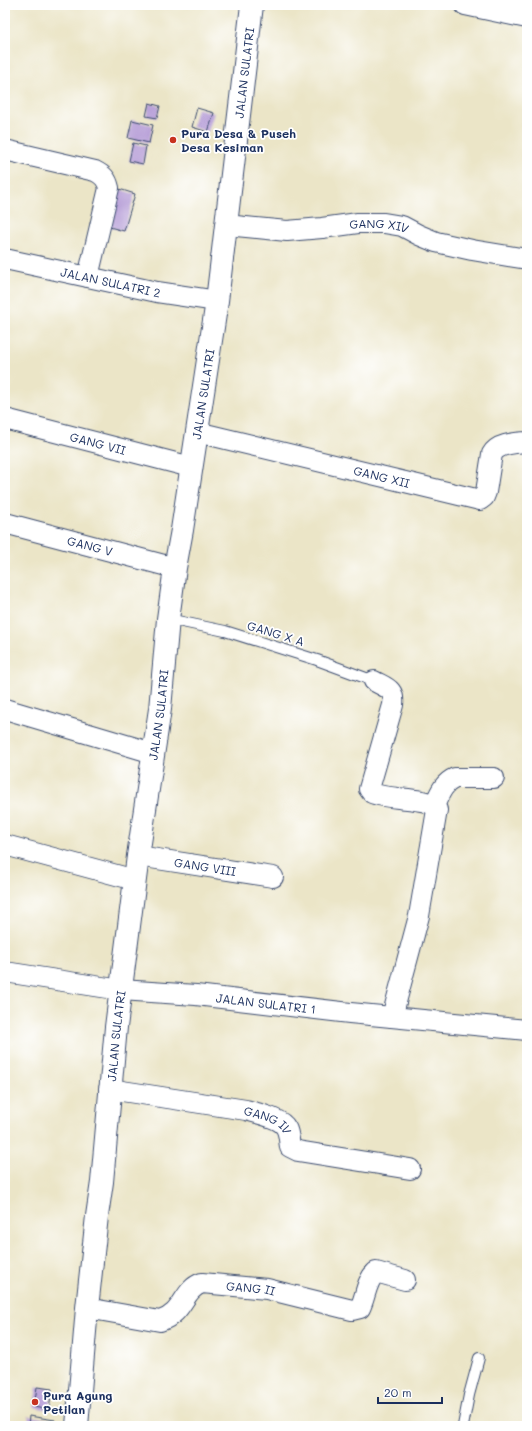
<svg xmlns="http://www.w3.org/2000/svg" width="532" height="1431" font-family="Mali,sans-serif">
	<rect width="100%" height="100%" fill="#fff"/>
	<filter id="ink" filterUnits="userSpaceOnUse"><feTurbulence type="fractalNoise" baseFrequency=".025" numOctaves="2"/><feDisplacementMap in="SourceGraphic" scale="8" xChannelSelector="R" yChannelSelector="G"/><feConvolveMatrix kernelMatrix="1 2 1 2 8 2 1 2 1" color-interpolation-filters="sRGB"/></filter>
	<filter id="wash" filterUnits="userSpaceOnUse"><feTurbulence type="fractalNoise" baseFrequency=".012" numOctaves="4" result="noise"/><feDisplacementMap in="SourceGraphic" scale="16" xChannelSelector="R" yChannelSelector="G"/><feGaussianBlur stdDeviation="0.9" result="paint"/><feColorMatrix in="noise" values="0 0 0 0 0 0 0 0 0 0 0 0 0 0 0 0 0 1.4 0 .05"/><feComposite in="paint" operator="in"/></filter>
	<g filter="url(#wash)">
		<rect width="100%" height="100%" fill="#ebe5c7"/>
		<g id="blocks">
			<g fill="#baa3d9">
				<polygon points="149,103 160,106 157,118 146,116"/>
				<polygon points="197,108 214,113 208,132 192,127"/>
				<polygon points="132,120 153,125 149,143 128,138"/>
				<polygon points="133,143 146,146 143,164 129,161"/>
				<polygon points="116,188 135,194 124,231 106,226"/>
				<polygon points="37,1387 52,1389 49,1410 34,1407"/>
				<polygon points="29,1416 55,1420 54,1426 28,1426"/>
			</g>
		</g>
	</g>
	<g filter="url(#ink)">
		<use href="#blocks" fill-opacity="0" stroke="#3a4a6e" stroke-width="1"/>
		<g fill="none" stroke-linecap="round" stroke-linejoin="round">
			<defs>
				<g id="service">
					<polyline points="168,619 225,631 317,660 374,681"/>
					<polyline points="463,1426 469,1395 479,1358"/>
				</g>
				<g id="minor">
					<polyline points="465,5 527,18"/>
					<path d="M5,150L95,171C103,175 107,179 109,188L88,277"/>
					<path id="s1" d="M226,225L287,231L322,228L358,223H384L402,226L419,235L436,242L472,250L527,259"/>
					<path id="s2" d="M5,259L157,292L217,301"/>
					<path id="s3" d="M5,419L191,467"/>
					<path id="s4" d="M197,432L480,500L484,497L486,492L492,454C498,443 516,443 527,442"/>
					<path id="s5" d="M5,523L175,568"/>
					<path d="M374,681C387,688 395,689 393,705L369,789L372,793C388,800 422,797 433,805C435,806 436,809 437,810L419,916L392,1017"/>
					<polyline points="5,709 153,753"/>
					<path d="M434,806C439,795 443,783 455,778H494"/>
					<polyline points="5,845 135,880"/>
					<path id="s6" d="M138,856L273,877"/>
					<path id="s7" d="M5,972L121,990L196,995L350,1013L527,1030"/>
					<path id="s8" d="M109,1089L246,1110C256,1113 281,1118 286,1128C289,1133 289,1141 290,1147L298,1151L410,1169"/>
					<path id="s9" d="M87,1308L160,1321C185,1313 182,1290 202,1283L267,1289L352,1310L360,1308C366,1296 366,1281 376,1272L405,1280"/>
				</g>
				<g id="secondary">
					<path id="s10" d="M77,1426L87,1308L97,1216L102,1182L116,1027L138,856L160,709L168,619L175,568L182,530L217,301L252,5"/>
				</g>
			</defs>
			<use href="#service" stroke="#3a4a6e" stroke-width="12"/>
			<use href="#minor" stroke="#3a4a6e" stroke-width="22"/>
			<use href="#secondary" stroke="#3a4a6e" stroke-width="24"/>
			<use href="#service" stroke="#fff" stroke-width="10"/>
			<use href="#minor" stroke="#fff" stroke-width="20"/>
			<use href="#secondary" stroke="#fff" stroke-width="22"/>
		</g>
	</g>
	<g fill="#c8321e" stroke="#fff" stroke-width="1.5">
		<circle cx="173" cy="140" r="4"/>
		<circle cx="35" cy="1402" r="4"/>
	</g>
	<g text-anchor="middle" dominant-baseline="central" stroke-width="3.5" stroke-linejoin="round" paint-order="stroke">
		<g font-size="12" fill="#1b2f5e" stroke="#fff">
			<text stroke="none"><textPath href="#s10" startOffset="1364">JALAN SULATRI</textPath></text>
			<text stroke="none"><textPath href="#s1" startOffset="154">GANG XIV</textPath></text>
			<text stroke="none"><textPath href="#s2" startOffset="108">JALAN SULATRI 2</textPath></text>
			<text stroke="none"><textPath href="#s10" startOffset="1040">JALAN SULATRI</textPath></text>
			<text stroke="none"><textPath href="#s3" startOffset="96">GANG VII</textPath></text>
			<text stroke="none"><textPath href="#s4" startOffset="190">GANG XII</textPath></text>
			<text stroke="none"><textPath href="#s5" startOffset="88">GANG V</textPath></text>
			<text transform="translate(276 633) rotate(17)">GANG X A</text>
			<text stroke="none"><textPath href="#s10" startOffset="716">JALAN SULATRI</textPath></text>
			<text stroke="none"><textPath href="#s6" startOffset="68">GANG VIII</textPath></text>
			<text stroke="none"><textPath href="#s7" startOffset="263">JALAN SULATRI 1</textPath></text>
			<text stroke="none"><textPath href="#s10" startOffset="392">JALAN SULATRI</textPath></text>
			<text stroke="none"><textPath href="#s8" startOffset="163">GANG IV</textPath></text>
			<text stroke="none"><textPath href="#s9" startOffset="181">GANG II</textPath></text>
		</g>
		<g font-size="12" font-weight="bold" fill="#1b2f5e" stroke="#fff" text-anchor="start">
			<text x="181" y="133">Pura Desa &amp; Puseh<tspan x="181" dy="14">Desa Kesiman</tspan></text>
			<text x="43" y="1395">Pura Agung<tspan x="43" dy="14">Petilan</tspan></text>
		</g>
	</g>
	<rect width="532" height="1431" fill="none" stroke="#fff" stroke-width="20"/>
	<path d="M378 1397v6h64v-6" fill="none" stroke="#1b2f5e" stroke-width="2"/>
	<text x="384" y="1397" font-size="12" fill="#1b2f5e" stroke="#ffffff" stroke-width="3" paint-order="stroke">20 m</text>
</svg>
